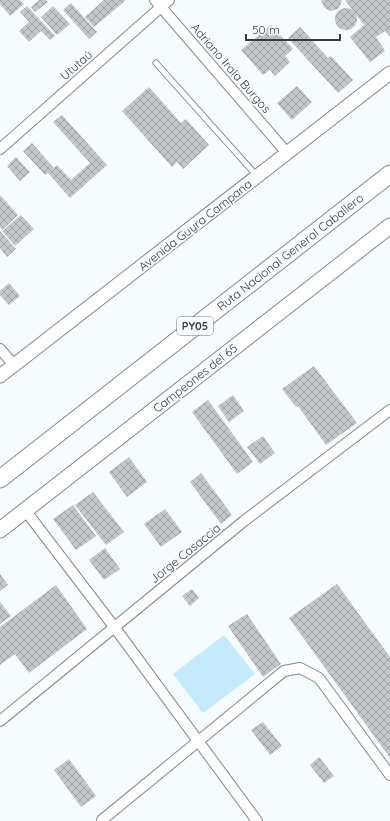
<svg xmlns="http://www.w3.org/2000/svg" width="390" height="821" font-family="Quicksand,sans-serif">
	<defs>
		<pattern id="building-cross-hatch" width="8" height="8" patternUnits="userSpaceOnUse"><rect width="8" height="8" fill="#c2c7ca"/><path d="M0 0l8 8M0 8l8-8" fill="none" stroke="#9fa3a5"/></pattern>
	</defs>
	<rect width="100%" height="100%" fill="#f6fbfe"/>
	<polygon fill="#c4eafb" points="224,635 255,674 203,713 173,674"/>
	<g fill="url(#building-cross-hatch)">
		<polygon points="0,0 20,0 24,4 10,16 0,4"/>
		<polygon points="39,0 46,0 48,2 35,12 31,7"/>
		<polygon points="104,0 124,0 125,1 94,27 85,17"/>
		<polygon points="321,0 342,0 339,8 335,10 329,11 324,7"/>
		<polygon points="345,0 390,0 390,37 385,31 376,37 385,51 370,62 350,37 364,25"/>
		<polygon points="71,3 97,32 89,39 63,10"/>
		<polygon points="27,6 55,36 50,40 41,31 29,42 19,31 29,22 20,12"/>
		<polygon points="53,6 70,24 57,35 41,17"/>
		<circle cx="346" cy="19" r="11"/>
		<polygon points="271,25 293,49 285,56 290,62 275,76 270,70 263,75 241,50"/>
		<polygon points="300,27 328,58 331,56 353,80 338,93 288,38"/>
		<polygon points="297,86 312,102 292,120 277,103"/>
		<polygon points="149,87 181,123 186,119 209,145 183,169 177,162 172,167 122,111"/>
		<polygon points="62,115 107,165 70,198 48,173 45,175 23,151 32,143 54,168 57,165 71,180 90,163 53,122"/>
		<polygon points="16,157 30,172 20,181 7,166"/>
		<polygon points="0,195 18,215 2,230 0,227"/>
		<polygon points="21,215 34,229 15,246 2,231"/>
		<polygon points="0,231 16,249 7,257 0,248"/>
		<polygon points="9,283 20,296 9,305 0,295 0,291"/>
		<polygon points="314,366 357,423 326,445 298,406 296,407 282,389"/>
		<polygon points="233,395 244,411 229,422 218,406"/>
		<polygon points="208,400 253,462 237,474 192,412"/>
		<polygon points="263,436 275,453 260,464 247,447"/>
		<polygon points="129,457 147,482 127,497 109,472"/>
		<polygon points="201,473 232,515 221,524 190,482"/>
		<polygon points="93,492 124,532 106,545 75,505"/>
		<polygon points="73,505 96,536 76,550 53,519"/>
		<polygon points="165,509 182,532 161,547 144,524"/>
		<polygon points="105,548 120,569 104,580 89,560"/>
		<polygon points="0,574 8,585 0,591"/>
		<polygon points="337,584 390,657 390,758 289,618"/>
		<polygon points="56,585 87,629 29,673 15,654 0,665 0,627"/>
		<polygon points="192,589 199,598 190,606 182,596"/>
		<polygon points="0,602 11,616 0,624"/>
		<polygon points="247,614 281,664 263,677 228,626"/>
		<polygon points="263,722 282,746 270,755 251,730"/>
		<polygon points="319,757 334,776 324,783 310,765"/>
		<polygon points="69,759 96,796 81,807 54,770"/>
	</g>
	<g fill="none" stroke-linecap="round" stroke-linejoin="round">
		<defs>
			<polyline id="service" points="156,63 257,176"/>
			<g id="minor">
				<polyline points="155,0 287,153"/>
				<polyline points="0,149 169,0"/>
				<polyline points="0,349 14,365"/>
				<polyline points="25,510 115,628 257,821"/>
				<polyline points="0,721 244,521 390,410"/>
				<polyline points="102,821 102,820 284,671 300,668 319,678 390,775"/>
			</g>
			<polyline id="tertiary" points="0,376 390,73"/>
			<polyline id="secondary" points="0,530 390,226"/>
			<polyline id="trunk" points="0,479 390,174"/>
		</defs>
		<use href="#service" stroke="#85898b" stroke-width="7"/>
		<use href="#minor" stroke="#85898b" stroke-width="12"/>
		<use href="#tertiary" stroke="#85898b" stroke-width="15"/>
		<use href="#secondary" stroke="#85898b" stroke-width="17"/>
		<use href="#trunk" stroke="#85898b" stroke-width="19"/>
		<use href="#service" stroke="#fff" stroke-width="5"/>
		<use href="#minor" stroke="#fff" stroke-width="10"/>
		<use href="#tertiary" stroke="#fff" stroke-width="13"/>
		<use href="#secondary" stroke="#fff" stroke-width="15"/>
		<use href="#trunk" stroke="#fff" stroke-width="17"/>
	</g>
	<g text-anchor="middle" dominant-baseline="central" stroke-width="3.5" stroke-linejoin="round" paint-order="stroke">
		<rect fill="#f6fbfe" stroke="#717476" stroke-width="1" x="177" y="317" width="36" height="18" rx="3"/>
		<g font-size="11" font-weight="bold" fill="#383a3b">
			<text x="195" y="326">PY05</text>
		</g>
		<g font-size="12" fill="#383a3b" stroke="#f6fbfe">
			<text transform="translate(76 65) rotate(-41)">Ututaú</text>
			<text transform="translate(231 68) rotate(49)">Adriano Irala Burgos</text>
			<text transform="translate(195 225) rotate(-38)">Avenida Guyra Campana</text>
			<text transform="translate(290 252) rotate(-38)">Ruta Nacional General Caballero</text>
			<text transform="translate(195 378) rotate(-38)">Campeones del 65</text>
			<text transform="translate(185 553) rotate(-39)">Jorge Casaccia</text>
		</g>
	</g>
	<path d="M246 34v6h94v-6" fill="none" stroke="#383a3b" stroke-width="2"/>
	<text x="252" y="34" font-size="12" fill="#383a3b" stroke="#f6fbfe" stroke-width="3" paint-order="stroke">50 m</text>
</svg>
